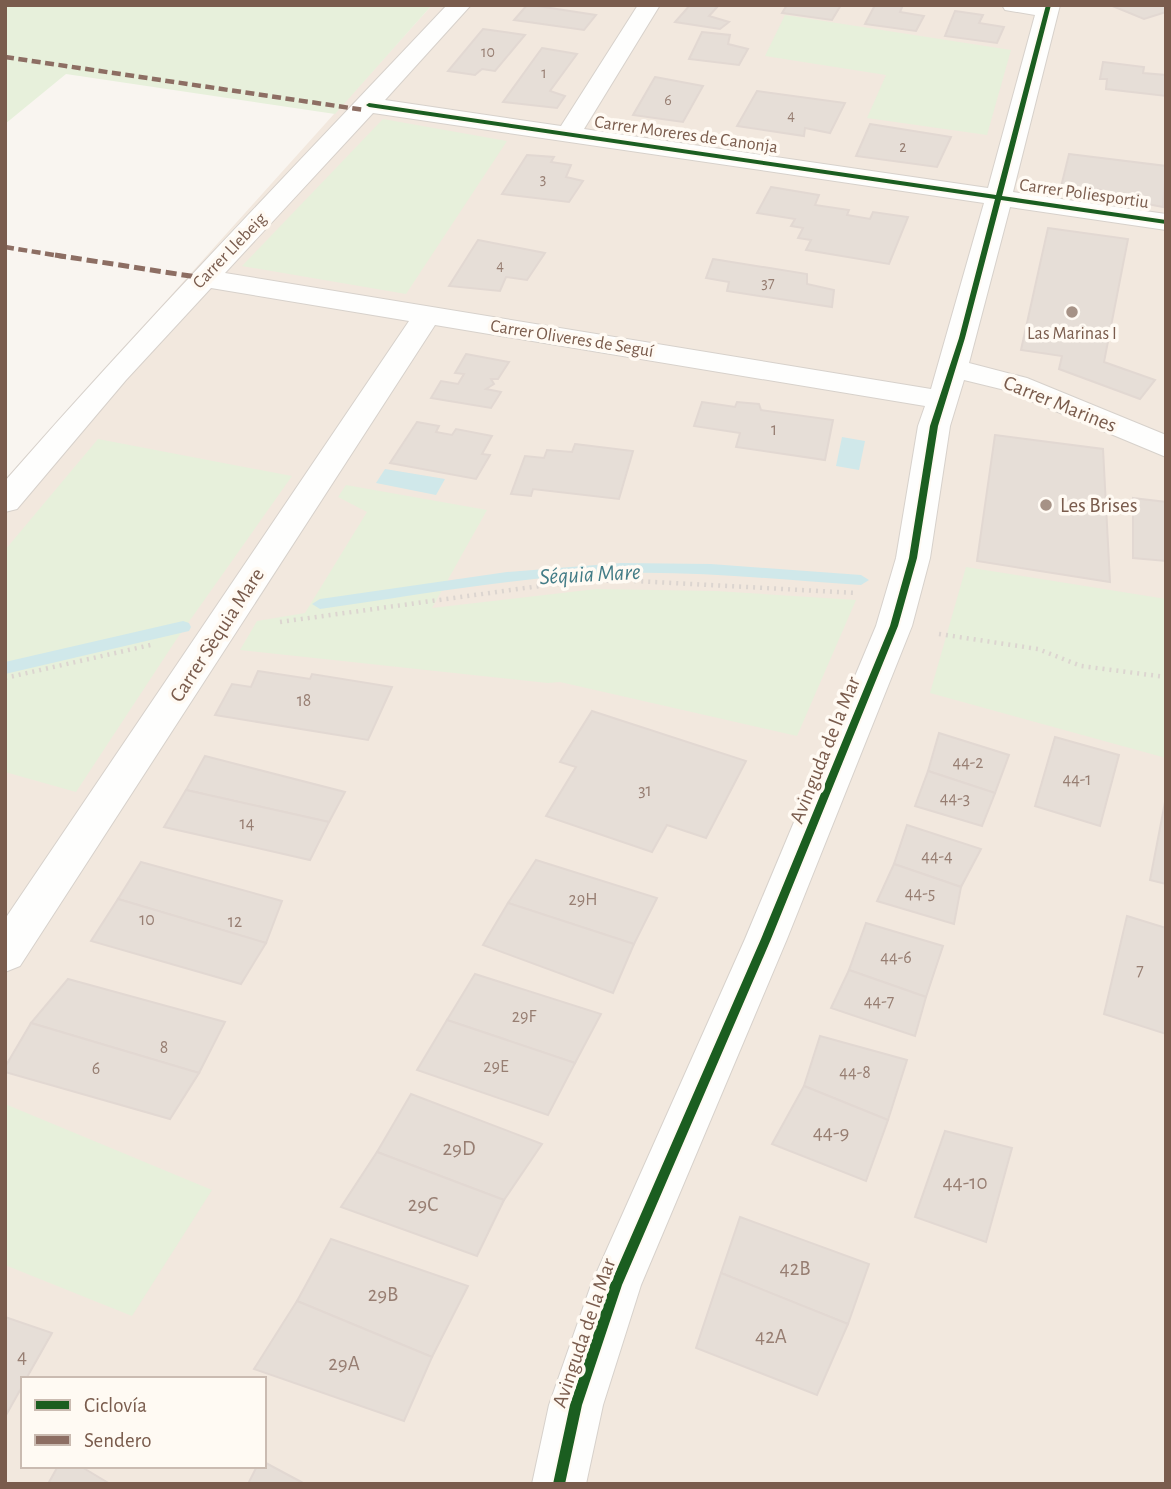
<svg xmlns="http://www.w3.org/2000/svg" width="1171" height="1489" font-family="'Alegreya Sans',sans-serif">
	<rect width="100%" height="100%" fill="#f9f5f0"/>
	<path fill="#f2e8de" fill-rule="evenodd" d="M432,5H1166V1484H5V480ZM23,1379H264V1466H23Z"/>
	<g fill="#e7f0db">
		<polygon points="5,5 432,5 335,114 66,74 5,124"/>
		<polygon points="785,15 1011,50 987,135 867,118 886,75 765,56"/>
		<polygon points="383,119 507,141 406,294 242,266"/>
		<polygon points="98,439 292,476 176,640 76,792 5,772 5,550"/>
		<polygon points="346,485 487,510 432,608 596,589 716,591 856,600 797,736 560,682 548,683 240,650 257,621 305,613 367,512 338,497"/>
		<polygon points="966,567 1166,599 1166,758 930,693"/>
		<polygon points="5,1104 212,1190 132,1316 5,1265"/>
	</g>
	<g fill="#d0e8ea">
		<polygon points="842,437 865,441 859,470 836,466"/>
		<polygon points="385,469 445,479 436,495 376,483"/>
	</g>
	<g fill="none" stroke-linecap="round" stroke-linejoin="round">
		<g fill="#d0e8ea" fill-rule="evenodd">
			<path d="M621,563L711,564L861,575L869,580L861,585C781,580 701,571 622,573C520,576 420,595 320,609L312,604L320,599L507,572Z"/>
			<polygon points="183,621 189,623 191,627 189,631 5,674 5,662"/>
		</g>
	</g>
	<g fill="#e6ded7" stroke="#e2d8d2" stroke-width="2">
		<polygon points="527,5 531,5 596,15 584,30 514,20"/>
		<polygon points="690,5 719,5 709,16 729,22 720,29 675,22"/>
		<polygon points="787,5 841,5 832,20 782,13"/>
		<polygon points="875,5 903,5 900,12 924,16 916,31 865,24"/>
		<polygon points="1110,5 1166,5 1166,12 1144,19"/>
		<polygon points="955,11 983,15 979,23 1004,27 997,43 945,36"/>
		<polygon points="483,29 525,35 495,71 482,69 475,75 448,71"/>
		<polygon points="702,32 730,35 728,44 748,49 739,65 689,59"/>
		<polygon points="542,48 577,54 550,91 565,96 557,108 503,102"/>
		<polygon points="1103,62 1144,67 1143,73 1166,75 1166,96 1106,89 1107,79 1100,79"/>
		<polygon points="655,77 703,86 683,122 633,115"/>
		<polygon points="757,91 845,103 830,133 805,128 804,136 737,126"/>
		<polygon points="870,124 951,137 937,167 856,156"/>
		<polygon points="1069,154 1166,166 1163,207 1142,203 1143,197 1125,194 1122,201 1100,197 1102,190 1088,188 1086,195 1060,191"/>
		<polygon points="527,155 554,157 551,162 571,165 566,177 583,181 569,202 502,194"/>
		<polygon points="771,187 819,195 815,205 849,210 847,215 870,219 873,212 908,217 889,264 806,250 811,240 798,238 803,228 791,226 795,219 757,213"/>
		<polygon points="1048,228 1128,239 1104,362 1155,380 1140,399 1059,369 1062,356 1021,350"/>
		<polygon points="478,240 545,253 527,280 506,277 500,291 449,286"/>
		<polygon points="713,259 807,274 807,284 834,290 832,307 727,291 729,282 706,278"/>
		<polygon points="466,354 509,362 498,379 491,379 494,384 486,389 501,392 491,408 431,398 441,381 458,384 464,374 455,373"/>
		<polygon points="702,402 735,407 737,402 759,404 761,410 833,420 825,460 736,447 740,433 694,426"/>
		<polygon points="417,422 439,426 436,432 452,435 456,429 492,436 482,454 490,455 476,479 390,463"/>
		<polygon points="995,435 1103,449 1110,582 977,561"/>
		<polygon points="575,444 633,451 619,499 533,489 531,496 511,494 525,456 544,458 547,450 572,452"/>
		<polygon points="1133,498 1166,502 1166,561 1133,558"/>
		<polygon points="258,671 310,679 312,674 392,687 368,740 215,715 232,684 251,687"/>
		<polygon points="592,711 746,761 706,838 667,825 652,852 546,816 576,767 560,762"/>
		<polygon points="939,733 1009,755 995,793 928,771"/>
		<polygon points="1055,737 1119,755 1100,826 1035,806"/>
		<polygon points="205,756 345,792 329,822 186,790"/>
		<polygon points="928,771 995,793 982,826 915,806"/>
		<polygon points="186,790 329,822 310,860 164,827"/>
		<polygon points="1166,797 1166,884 1150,880"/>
		<polygon points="907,825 981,849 961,887 894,864"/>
		<polygon points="536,860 657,898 634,944 508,903"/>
		<polygon points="141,862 282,901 266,943 118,899"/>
		<polygon points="894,864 961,887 954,924 877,901"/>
		<polygon points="118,899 266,943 241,984 91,941"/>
		<polygon points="508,903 634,944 613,993 483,945"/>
		<polygon points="1127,916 1166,928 1166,1034 1104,1014"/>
		<polygon points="866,923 943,946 926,997 849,970"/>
		<polygon points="849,970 926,997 915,1036 831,1008"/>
		<polygon points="475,974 601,1014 575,1063 447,1020"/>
		<polygon points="68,979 225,1022 199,1073 31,1023"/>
		<polygon points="447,1020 575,1063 548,1115 417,1070"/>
		<polygon points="31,1023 199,1073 170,1119 5,1072 5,1067"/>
		<polygon points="820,1036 907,1060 888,1120 804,1086"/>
		<polygon points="804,1086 888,1120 866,1181 772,1144"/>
		<polygon points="411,1094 542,1144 504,1200 377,1152"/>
		<polygon points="945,1131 1012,1148 986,1242 915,1217"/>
		<polygon points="377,1152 504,1200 477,1256 341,1207"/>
		<polygon points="740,1217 869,1264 848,1324 721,1273"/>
		<polygon points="331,1239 468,1286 432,1357 297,1301"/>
		<polygon points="721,1273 848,1324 817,1395 696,1348"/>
		<polygon points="297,1301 432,1357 404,1421 254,1369"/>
		<polygon points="5,1317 52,1333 26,1379 23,1379 23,1385 5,1417"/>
		<polygon points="264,1462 305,1484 248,1484 257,1466 264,1466"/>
		<polygon points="58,1466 80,1466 110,1484 48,1484"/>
	</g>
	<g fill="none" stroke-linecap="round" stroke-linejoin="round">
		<defs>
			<path id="minor" d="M447,5H471L385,100L561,126L638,5H660L584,129L988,188L1035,15L1005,10L1002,5H1060L1013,192L1166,214V230L1010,207L969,363L1027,378L1166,435V457L1005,390L964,380L950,426L930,558L912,626L787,939L641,1285L603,1405L586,1484H532L549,1405L591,1285L745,939L876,626L896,558L918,426L925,406L435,325L20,966L5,972V919L409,321L211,288L126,380L17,509L5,512V481C148,317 298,163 447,5ZM373,113L984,203L931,389L225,273Z"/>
		</defs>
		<use href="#minor" stroke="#d7d1cb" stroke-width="2"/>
		<g stroke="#dcd5d0" stroke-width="4.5" stroke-dasharray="2 5" stroke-linecap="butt">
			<polyline points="280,622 547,585 617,580 857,593"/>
			<polyline points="939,634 1038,649 1081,666 1166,677"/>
			<polyline points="5,678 155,644"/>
		</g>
		<use href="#minor" fill="#fefefd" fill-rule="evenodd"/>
		<g stroke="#8d6e63" stroke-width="4.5" stroke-dasharray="9 4.5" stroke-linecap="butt">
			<polyline points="5,57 364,110"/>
			<polyline points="5,247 66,257"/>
		</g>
		<polyline stroke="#8d6e63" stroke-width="5" stroke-dasharray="11 5" stroke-linecap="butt" points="55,255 203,278"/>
		<defs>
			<polygon id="cycleway" points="1046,5 1051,5 1002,196 1166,220 1166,224 1001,200 965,338 938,426 917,558 898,626 771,939 622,1285 582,1405 565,1484 553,1484 570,1405 610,1285 761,939 890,626 909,558 930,426 959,338 995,199 369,107 366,105 369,103 996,195"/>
		</defs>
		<use href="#cycleway" stroke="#fffaf3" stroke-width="4"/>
		<use href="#cycleway" fill="#1b5e20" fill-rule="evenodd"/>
	</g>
	<g fill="#a69286" stroke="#fffaf3" stroke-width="2.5">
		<circle cx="1072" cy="312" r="7"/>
		<circle cx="1046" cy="505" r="7"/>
	</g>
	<g text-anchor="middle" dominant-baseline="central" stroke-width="7" stroke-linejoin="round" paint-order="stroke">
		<g font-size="16" fill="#977e72">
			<text x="488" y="52">10</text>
			<text x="544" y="73">1</text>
			<text x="668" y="100">6</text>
			<text x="791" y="115">4</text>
			<text x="903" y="147">2</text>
			<text x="543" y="179">3</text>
			<text x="500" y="265">4</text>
			<text x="768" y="283">37</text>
		</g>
		<g font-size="18" fill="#7a5c4d" stroke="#fffaf3">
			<text transform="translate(686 135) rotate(8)">Carrer Moreres de Canonja</text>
			<text transform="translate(1084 194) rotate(8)">Carrer Poliesportiu</text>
			<text transform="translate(230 251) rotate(-46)">Carrer Llebeig</text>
			<text transform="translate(572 339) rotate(9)">Carrer Oliveres de Seguí</text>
		</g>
		<g font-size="18" fill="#7a5c4d" stroke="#fffaf3">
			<text x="1072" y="334">Las Marinas I</text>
		</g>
		<g font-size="18" fill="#977e72">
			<text x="774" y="430">1</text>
			<text x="304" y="701">18</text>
			<text x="968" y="763">44-2</text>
			<text x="1077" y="780">44-1</text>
			<text x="645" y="791">31</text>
			<text x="955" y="799">44-3</text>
			<text x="247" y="824">14</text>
			<text x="937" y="857">44-4</text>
			<text x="920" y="894">44-5</text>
			<text x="583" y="900">29H</text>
			<text x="147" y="920">10</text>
			<text x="235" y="922">12</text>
			<text x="896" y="958">44-6</text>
			<text x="1140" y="971">7</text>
			<text x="879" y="1002">44-7</text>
			<text x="524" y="1017">29F</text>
			<text x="164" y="1048">8</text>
			<text x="496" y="1067">29E</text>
			<text x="96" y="1069">6</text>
			<text x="855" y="1073">44-8</text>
		</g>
		<g font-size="21" fill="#7a5c4d" stroke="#fffaf3">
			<text transform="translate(1060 404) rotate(22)">Carrer Marines</text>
			<text transform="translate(217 635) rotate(-57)">Carrer Sèquia Mare</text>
			<text transform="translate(825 750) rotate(-68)">Avinguda de la Mar</text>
			<text transform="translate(584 1333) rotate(-71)">Avinguda de la Mar</text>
		</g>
		<g font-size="21" fill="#7a5c4d" stroke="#fffaf3" text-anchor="start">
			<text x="1060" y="505">Les Brises</text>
		</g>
		<g font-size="21" fill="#977e72">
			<text x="831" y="1132">44-9</text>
			<text x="459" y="1148">29D</text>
			<text x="965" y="1182">44-10</text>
			<text x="423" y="1204">29C</text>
			<text x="795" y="1268">42B</text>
			<text x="383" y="1294">29B</text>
			<text x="771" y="1336">42A</text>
			<text x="22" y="1356">4</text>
			<text x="344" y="1363">29A</text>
		</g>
		<g font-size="23" font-style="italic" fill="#437c86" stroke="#fffaf3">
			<text transform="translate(590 575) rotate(-3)">Séquia Mare</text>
		</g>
	</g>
	<rect width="1171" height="1489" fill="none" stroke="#7a5c4d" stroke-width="14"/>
	<rect x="21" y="1377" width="245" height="91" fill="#fffaf3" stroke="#cabbb1" stroke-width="2"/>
	<rect x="35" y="1400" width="35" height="10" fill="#1b5e20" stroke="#cabbb1" stroke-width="2"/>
	<text x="84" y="1412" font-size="21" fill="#7a5c4d">Ciclovía</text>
	<rect x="35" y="1435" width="35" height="10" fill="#8d6e63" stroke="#cabbb1" stroke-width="2"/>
	<text x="84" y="1447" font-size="21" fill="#7a5c4d">Sendero</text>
</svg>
